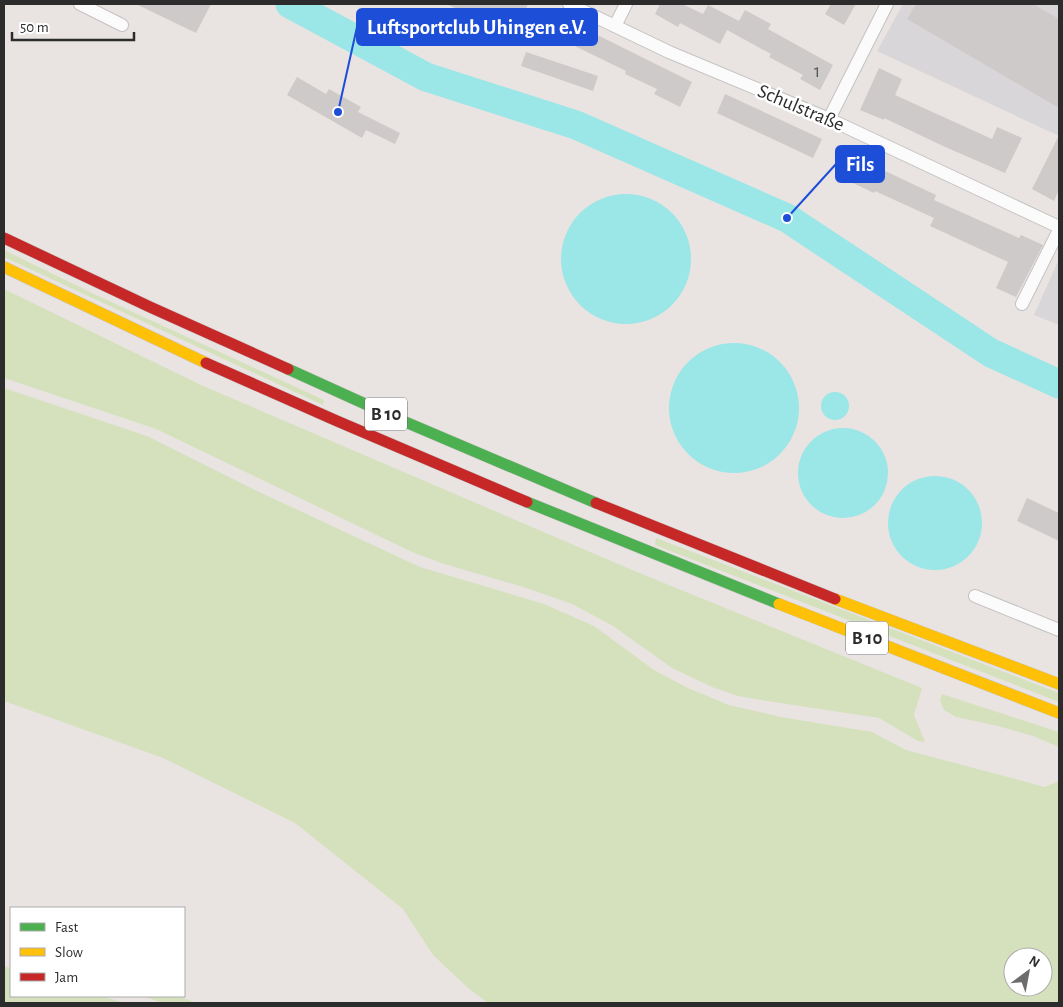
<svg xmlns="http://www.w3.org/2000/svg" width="1063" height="1007" font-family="'Alegreya Sans',sans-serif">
	<rect width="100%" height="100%" fill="#e9e4e2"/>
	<g fill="#d9d6d9">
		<polygon points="903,4 1059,4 1059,136 877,51"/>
		<polygon points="1059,259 1059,325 1034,315"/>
	</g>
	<g fill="#d5e1bd" fill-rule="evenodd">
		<polygon points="4,250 94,294 324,400 323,405 4,257"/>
		<polygon points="4,289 201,385 637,572 922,688 914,715 925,742 918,741 879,718 767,701 738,696 712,687 672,668 613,626 572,604 523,587 441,563 412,552 156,429 4,378"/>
		<path d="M4,388L147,436L253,489L420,567L544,604L594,626L654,670L688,688L729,705L781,717L872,732L906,750L1045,787L1059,781V1003H488L468,988L433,955L403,909L295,823L163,758L4,701ZM1013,957H1043V987H1013Z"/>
		<polygon points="656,538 1059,693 1059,702 655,545"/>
		<polygon points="942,694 1059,732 1059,747 1033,736 998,726 956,717 944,710 940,701"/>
		<polygon points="4,966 11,968 11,996 102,996 124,1003 4,1003"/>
		<polygon points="142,996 178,996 196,1003 163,1003"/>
	</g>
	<g fill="#9be6e6">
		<circle cx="626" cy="259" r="65"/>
		<circle cx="734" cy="408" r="65"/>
		<circle cx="835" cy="406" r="14"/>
		<circle cx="843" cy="473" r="45"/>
		<circle cx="935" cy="523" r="47"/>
	</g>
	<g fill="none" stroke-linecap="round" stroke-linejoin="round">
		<polyline stroke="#9be6e6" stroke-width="29" points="290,4 426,77 576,125 787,218 991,353 1059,384"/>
	</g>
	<g fill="#cecac9">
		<polygon points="136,4 211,4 196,33"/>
		<polygon points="446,4 528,4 513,39 475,21 476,17"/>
		<polygon points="660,4 682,4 703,14 708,5 739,21 745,10 771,24 768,29 833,65 820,90 800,79 803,75 769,57 771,54 727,30 720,44 680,23 678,27 655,14"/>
		<polygon points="831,4 856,4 844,25 825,14"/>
		<polygon points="916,4 1033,4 1059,19 1059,108 907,19"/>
		<polygon points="557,15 692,82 680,107 654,94 657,89 625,74 626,71 548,33"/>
		<polygon points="526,52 598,76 593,91 521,66"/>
		<polygon points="879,68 902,79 895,95 992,139 997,127 1022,138 1005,173 943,146 884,118 884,120 860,110"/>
		<polygon points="297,77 326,94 329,89 361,107 358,112 400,133 395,144 366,130 362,138 287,95"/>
		<polygon points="725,94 822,139 813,158 717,113"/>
		<polygon points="1059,135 1059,190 1054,201 1032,189"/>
		<polygon points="847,153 936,195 934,200 1019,238 1021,235 1043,245 1016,297 996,288 1008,262 930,226 934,218 875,191 874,193 836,175"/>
		<polygon points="1027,498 1059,513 1059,541 1017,521"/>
	</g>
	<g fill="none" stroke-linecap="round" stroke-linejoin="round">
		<defs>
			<g id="street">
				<polyline points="80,4 122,25"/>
				<polyline points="569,4 669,52 829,119 1059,227"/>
				<polyline points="615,26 626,4"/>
				<polyline points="829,119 887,4"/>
				<polyline points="1022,304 1059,230"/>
				<polyline points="975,596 1059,630"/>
			</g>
			<g id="fast">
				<polyline points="288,369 396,418 596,503"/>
				<polyline points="527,502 779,604"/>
			</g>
			<g id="slow">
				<polyline points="4,267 206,363"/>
				<polyline points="835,599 1059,684"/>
				<polyline points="779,604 1059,713"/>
			</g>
			<g id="jam">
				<polyline points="4,238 150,307 288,369"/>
				<polyline points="206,363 337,421 527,502"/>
				<polyline points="596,503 835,599"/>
			</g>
		</defs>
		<use href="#street" stroke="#c4c2c2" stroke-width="14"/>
		<use href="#fast" stroke="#c5c3c2" stroke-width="12"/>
		<use href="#slow" stroke="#c5c3c2" stroke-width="12"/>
		<use href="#jam" stroke="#c5c3c2" stroke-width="12"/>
		<use href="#street" stroke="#fcfbfb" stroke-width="12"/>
		<use href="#fast" stroke="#4caf50" stroke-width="11"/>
		<use href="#slow" stroke="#ffc107" stroke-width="11"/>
		<use href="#jam" stroke="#c62828" stroke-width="11"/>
	</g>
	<g text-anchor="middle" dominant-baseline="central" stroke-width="5" stroke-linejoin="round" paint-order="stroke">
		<g font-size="18" fill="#565555">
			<text x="817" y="72">1</text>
		</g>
		<g fill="#fff" stroke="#6b6b6b" stroke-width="1">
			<rect x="365" y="397.5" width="42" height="33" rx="4"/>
			<rect x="846" y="621.5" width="42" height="33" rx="4"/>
		</g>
		<g font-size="19" font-weight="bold" fill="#2c2c2c">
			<text x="386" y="414">B 10</text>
			<text x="867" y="638">B 10</text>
		</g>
		<g font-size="20" fill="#2c2c2c" stroke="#fff">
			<text transform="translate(801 108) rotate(23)">Schulstraße</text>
		</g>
	</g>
	<path fill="none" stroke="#1d4ed8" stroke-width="2" d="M338 112L357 27M787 218L836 164"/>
	<g fill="#1d4ed8" stroke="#fff" stroke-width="2">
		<circle cx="338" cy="112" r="5"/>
		<circle cx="787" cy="218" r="5"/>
	</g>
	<g fill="#1d4ed8" stroke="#1d4ed8" stroke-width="2">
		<rect x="357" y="9" width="240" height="36" rx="5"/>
		<rect x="836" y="146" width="48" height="36" rx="5"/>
	</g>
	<g font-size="21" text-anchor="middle" font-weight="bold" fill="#fff">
		<text x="477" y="34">Luftsportclub Uhingen e.V.</text>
		<text x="860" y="171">Fils</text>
	</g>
	<rect width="1063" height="1007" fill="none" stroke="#2c2c2c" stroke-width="10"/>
	<rect x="10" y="907" width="175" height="90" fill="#ffffff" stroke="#ababab"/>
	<rect x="20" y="923" width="25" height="8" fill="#4caf50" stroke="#ababab"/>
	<text x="55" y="932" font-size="15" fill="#2c2c2c">Fast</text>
	<rect x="20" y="948" width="25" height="8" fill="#ffc107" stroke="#ababab"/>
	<text x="55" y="957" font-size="15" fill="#2c2c2c">Slow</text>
	<rect x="20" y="973" width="25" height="8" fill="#c62828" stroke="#ababab"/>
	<text x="55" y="982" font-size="15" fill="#2c2c2c">Jam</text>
	<g transform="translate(1028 972) rotate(32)"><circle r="24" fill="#ffffff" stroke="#ababab"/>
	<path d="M0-4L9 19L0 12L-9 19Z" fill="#6e6c6c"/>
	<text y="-8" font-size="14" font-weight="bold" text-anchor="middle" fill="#2c2c2c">N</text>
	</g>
	<path d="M12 32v8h122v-8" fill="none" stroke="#2c2c2c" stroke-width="2.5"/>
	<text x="20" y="32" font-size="15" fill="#2c2c2c" stroke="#ffffff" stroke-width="4" paint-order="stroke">50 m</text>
</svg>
